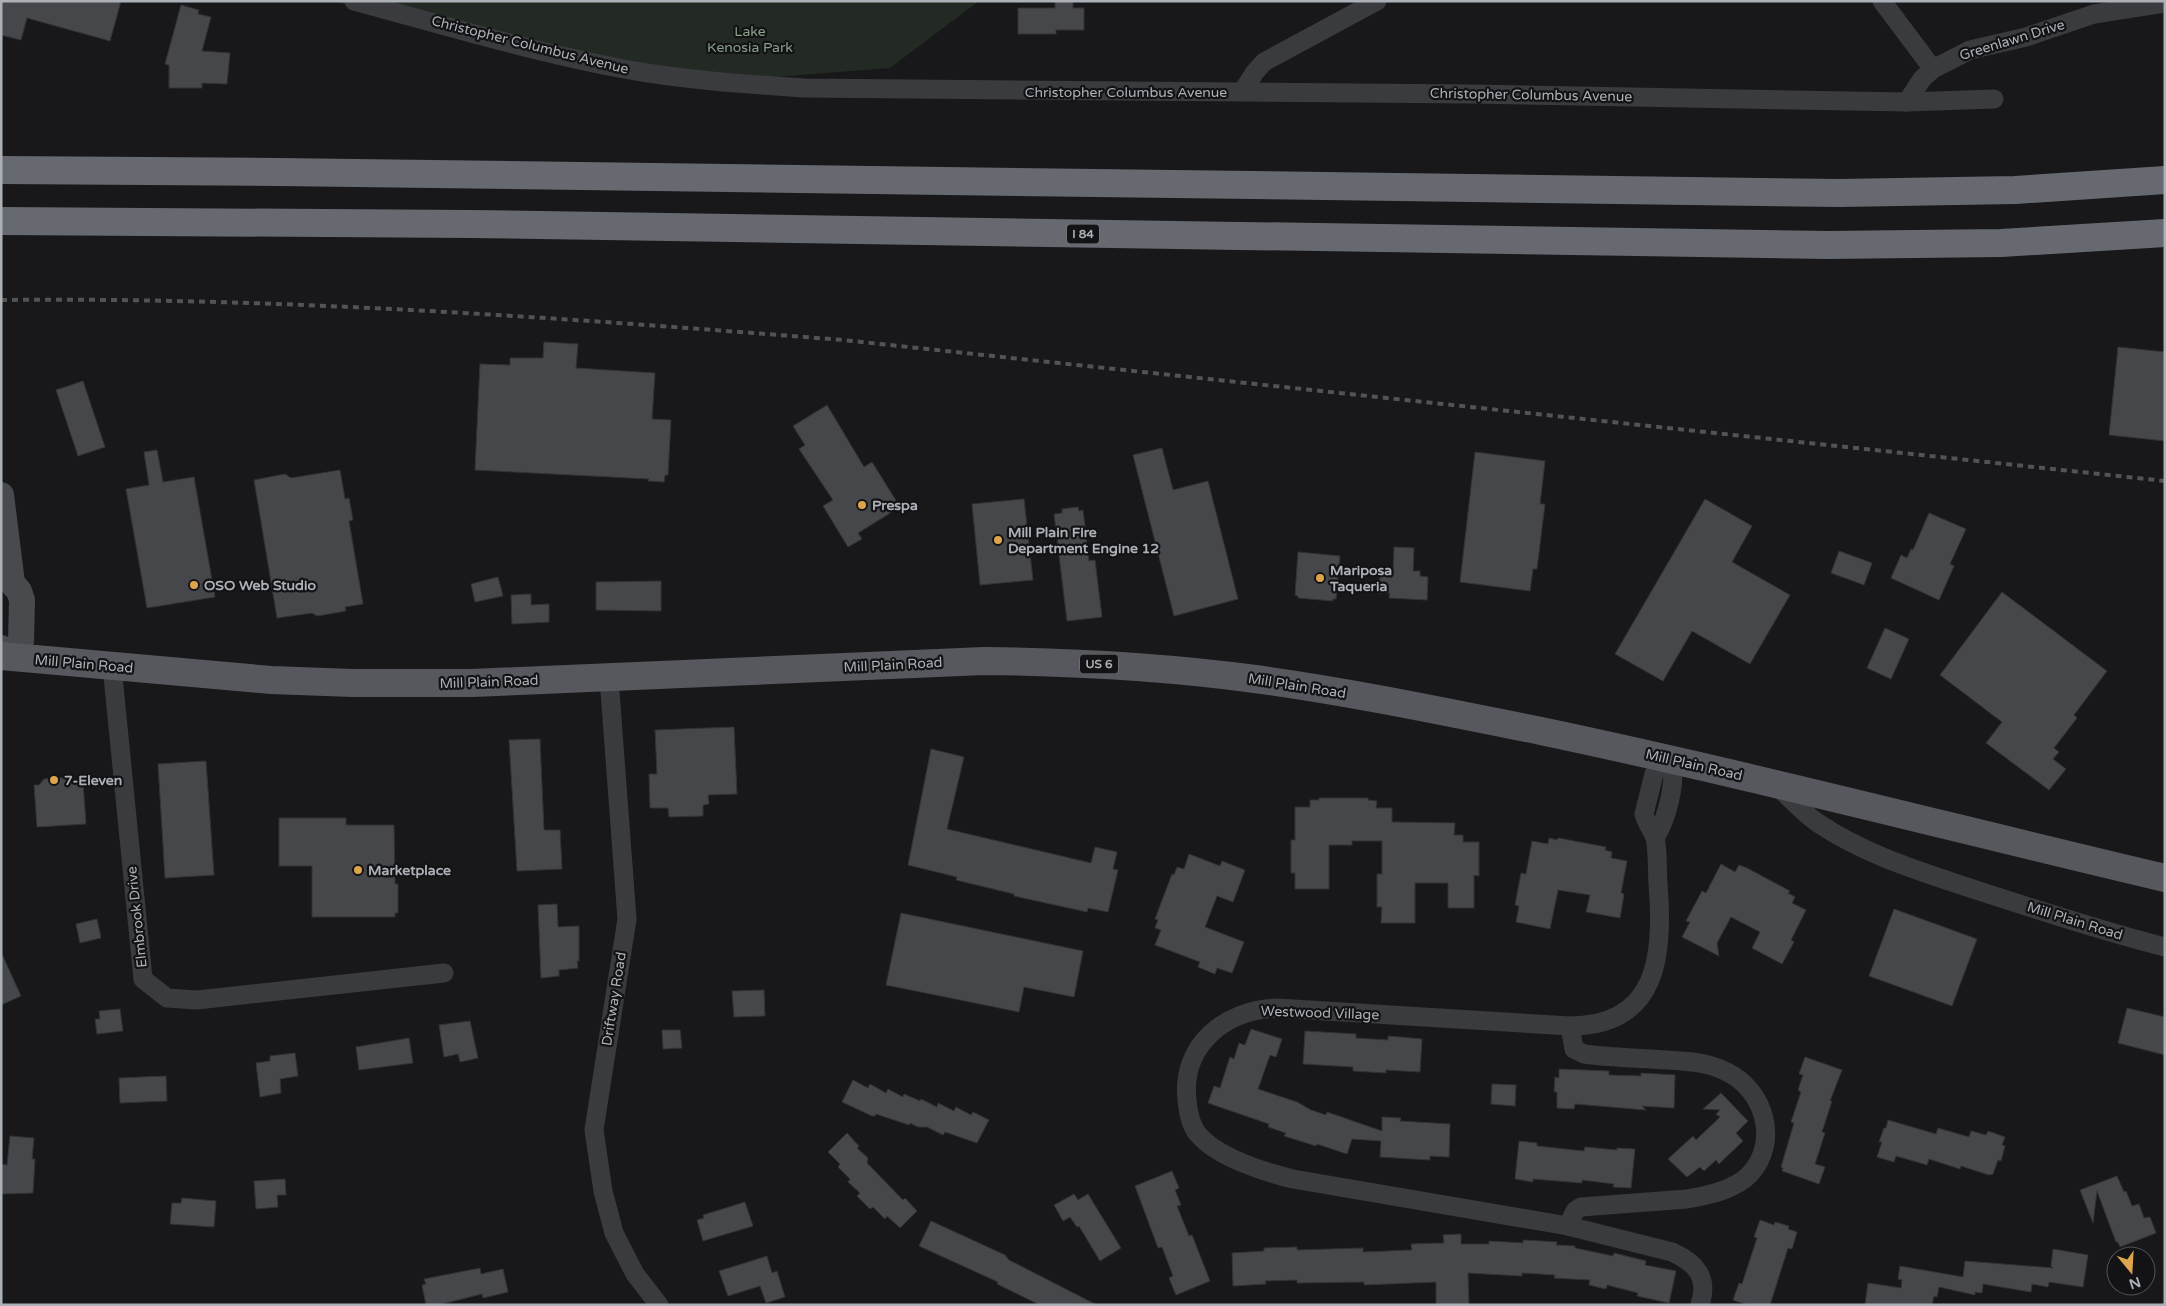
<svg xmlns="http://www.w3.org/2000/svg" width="2166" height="1306" font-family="'Varela Round',sans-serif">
	<rect width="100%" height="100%" fill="#18181a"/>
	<polygon fill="#232a23" points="333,1 979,1 890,68 761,78 599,69 423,28"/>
	<g fill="#46474a" stroke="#333336">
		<polygon points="1,1 121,1 110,41 27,18 21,40 1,35"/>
		<polygon points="1055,1 1073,1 1073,8 1084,8 1084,30 1056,30 1056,34 1018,34 1018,8 1055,8"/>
		<polygon points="181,5 199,10 198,14 211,17 202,51 230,53 227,84 202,83 202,88 169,88 169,65 165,64"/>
		<polygon points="544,342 578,344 576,368 655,373 652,419 671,420 668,475 665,475 664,482 648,481 649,479 475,470 480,364 510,365 510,358 543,358"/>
		<polygon points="2118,347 2165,352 2165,441 2109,435"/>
		<polygon points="83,381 105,447 78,456 56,390"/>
		<polygon points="827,405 864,467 872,462 900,507 858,533 862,539 848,547 823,506 833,500 799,449 805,445 793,426"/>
		<polygon points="1162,448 1173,490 1208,481 1238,599 1174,616 1133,455"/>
		<polygon points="157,450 163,482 194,477 215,597 147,608 126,489 149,485 144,452"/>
		<polygon points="1475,452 1545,461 1540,504 1545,504 1537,569 1533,569 1530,591 1460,582"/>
		<polygon points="340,470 345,499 349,498 353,520 349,521 363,604 345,607 346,611 317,616 312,613 277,618 254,480 285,474 291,478"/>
		<polygon points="1024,499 1033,580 980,585 972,504"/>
		<polygon points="1705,499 1752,526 1732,562 1790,595 1750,664 1692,631 1663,681 1615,654"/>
		<polygon points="1078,507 1079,511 1083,510 1089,561 1095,560 1102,617 1067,621 1054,514 1062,513 1062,509"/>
		<polygon points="1929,513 1966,529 1950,564 1954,566 1939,600 1891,578 1901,555 1907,558 1911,549 1913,550"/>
		<polygon points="1394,547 1414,548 1413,571 1420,571 1420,576 1428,577 1427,600 1389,598 1390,593 1379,593 1380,573 1393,574"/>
		<polygon points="1839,551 1872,563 1864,585 1831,573"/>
		<polygon points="1298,552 1340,556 1336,599 1333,599 1333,601 1298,598 1298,596 1295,595"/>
		<polygon points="498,577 503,596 475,602 471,584"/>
		<polygon points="661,581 661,611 596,610 596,582"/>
		<polygon points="2002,592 2107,671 2074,715 2077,718 2054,748 2059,752 2053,759 2066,769 2049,790 1986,743 2002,722 1940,675"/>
		<polygon points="531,594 531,605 549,604 549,622 512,624 511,595"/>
		<polygon points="1885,628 1909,639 1891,679 1867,668"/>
		<polygon points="734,727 737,794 708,795 709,804 703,805 703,816 669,817 668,808 650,808 649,774 657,774 655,730"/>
		<polygon points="540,739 544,830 560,830 562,869 517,871 509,740"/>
		<polygon points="931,749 964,757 947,829 1091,863 1095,847 1117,852 1113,869 1118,870 1108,912 1088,908 1087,912 1014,896 1014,894 956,880 957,877 908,865"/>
		<polygon points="206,761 214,875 165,878 158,764"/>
		<polygon points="73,777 78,782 83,782 86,824 37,827 34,785 39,785 44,779"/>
		<polygon points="1319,798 1368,798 1368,800 1377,801 1376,808 1392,808 1392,822 1455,823 1454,835 1463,835 1463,842 1479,842 1479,876 1474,875 1474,908 1448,908 1448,883 1415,883 1415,923 1381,923 1382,907 1377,907 1377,874 1382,874 1382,841 1352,841 1352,845 1329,845 1329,889 1295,889 1295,873 1291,873 1291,840 1295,840 1295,807 1310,807 1310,800 1319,800"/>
		<polygon points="279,818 346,818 346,825 394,825 395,884 398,884 398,913 395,913 395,917 312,917 312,866 279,866"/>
		<polygon points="1549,838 1557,840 1558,838 1606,847 1605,850 1612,852 1611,858 1627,861 1621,893 1624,894 1620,918 1586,912 1590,895 1558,890 1550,929 1516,922 1519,906 1515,905 1521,873 1526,874 1532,841 1548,844"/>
		<polygon points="1189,854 1220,866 1222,861 1245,870 1233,902 1217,896 1205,927 1244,942 1232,973 1217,968 1215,974 1198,967 1200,962 1155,945 1161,930 1155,928 1158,920 1155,919 1172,874 1174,875 1177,867 1184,869"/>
		<polygon points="1721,864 1735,872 1739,865 1747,868 1790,891 1788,893 1795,897 1792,903 1806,910 1791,940 1794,942 1782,964 1752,948 1760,932 1731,917 1717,943 1719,956 1682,937 1690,922 1686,921 1702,891 1706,893"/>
		<polygon points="557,904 558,927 579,926 579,961 577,961 578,968 559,970 559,976 541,978 538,905"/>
		<polygon points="1894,909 1977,939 1952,1006 1869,976"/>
		<polygon points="901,913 1083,951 1074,997 1024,987 1019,1012 886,985"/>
		<polygon points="97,919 101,938 80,943 76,924"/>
		<polygon points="1,952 21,996 1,1005"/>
		<polygon points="764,990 765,1016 734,1017 732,991"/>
		<polygon points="2127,1008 2165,1017 2165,1055 2118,1043"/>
		<polygon points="120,1009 123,1031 97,1034 95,1019 100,1019 99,1011"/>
		<polygon points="470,1021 478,1058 460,1062 458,1054 444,1057 439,1025"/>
		<polygon points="1251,1029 1282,1039 1276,1057 1270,1055 1258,1089 1297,1102 1311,1110 1326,1115 1327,1112 1382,1131 1382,1117 1401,1118 1400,1121 1450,1124 1449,1157 1430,1156 1430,1160 1380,1157 1381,1141 1352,1139 1347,1154 1317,1144 1316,1146 1284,1136 1286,1133 1268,1127 1269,1124 1208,1103 1214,1086 1220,1088 1230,1057 1234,1059 1239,1043 1245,1045"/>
		<polygon points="662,1030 680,1030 682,1048 663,1049"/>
		<polygon points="1305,1031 1356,1034 1356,1038 1388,1040 1388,1036 1422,1039 1420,1072 1386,1070 1386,1073 1353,1071 1353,1067 1303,1064"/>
		<polygon points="409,1038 413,1063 359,1070 356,1047"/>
		<polygon points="295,1053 298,1076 280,1079 281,1093 260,1097 256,1063 270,1061 270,1056"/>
		<polygon points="1805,1057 1842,1070 1830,1101 1832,1101 1822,1132 1825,1133 1815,1164 1825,1167 1819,1184 1782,1171 1783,1168 1781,1167 1794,1123 1791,1122 1801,1092 1798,1090 1803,1075 1799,1074"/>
		<polygon points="1559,1069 1609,1071 1609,1075 1641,1076 1641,1073 1675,1075 1674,1108 1642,1106 1646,1110 1575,1104 1574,1109 1557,1108 1557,1092 1554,1092 1555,1077 1559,1078"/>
		<polygon points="166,1076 167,1101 120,1103 119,1078"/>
		<polygon points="853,1080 868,1088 870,1084 886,1093 888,1089 903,1097 904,1094 920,1101 921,1099 937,1107 938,1103 954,1111 956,1107 971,1115 973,1112 989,1120 977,1143 945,1132 943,1135 927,1127 918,1127 910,1123 909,1125 876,1114 875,1116 872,1116 842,1102"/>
		<polygon points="1492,1084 1516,1085 1515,1106 1491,1104"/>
		<polygon points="1721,1093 1748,1121 1736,1133 1743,1141 1719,1164 1716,1160 1704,1171 1700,1167 1687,1177 1668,1159 1693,1136 1696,1140 1720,1117 1716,1114 1720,1110 1703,1109"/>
		<polygon points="1888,1120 1936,1134 1938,1128 1969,1137 1971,1131 1986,1135 1988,1131 2005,1137 2002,1145 2005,1146 2001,1161 1998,1160 1993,1174 1989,1175 1961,1166 1960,1169 1929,1159 1927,1165 1896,1156 1894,1162 1877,1157 1882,1142 1879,1142 1884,1128 1886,1128"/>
		<polygon points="847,1133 859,1146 857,1148 868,1158 867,1163 903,1200 905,1198 917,1211 900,1228 887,1216 885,1219 873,1207 870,1209 857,1196 860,1193 848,1182 850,1179 838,1167 840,1164 828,1152"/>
		<polygon points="10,1136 34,1138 32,1159 35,1159 33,1193 1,1194 1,1164 7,1165"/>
		<polygon points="1519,1141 1537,1143 1537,1146 1584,1151 1585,1147 1617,1150 1617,1148 1635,1149 1631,1188 1613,1187 1614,1184 1582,1180 1582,1183 1533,1179 1533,1182 1515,1179"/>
		<polygon points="1172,1171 1179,1188 1175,1190 1181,1205 1177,1206 1189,1236 1192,1235 1210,1281 1176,1295 1169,1278 1173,1276 1162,1247 1158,1248 1135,1186"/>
		<polygon points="2117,1176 2124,1192 2126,1191 2132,1206 2139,1204 2144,1218 2150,1217 2156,1233 2120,1247 2118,1242 2116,1242 2097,1191 2093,1223 2080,1190"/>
		<polygon points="285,1179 286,1195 277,1195 278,1207 256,1209 254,1181"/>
		<polygon points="1074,1194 1078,1200 1088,1194 1121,1248 1100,1261 1079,1226 1077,1227 1070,1217 1063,1221 1054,1205"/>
		<polygon points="182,1198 216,1201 214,1227 170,1224 172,1203 181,1203"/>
		<polygon points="745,1202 753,1226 703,1241 697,1220 704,1218 703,1215"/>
		<polygon points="1760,1220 1774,1225 1775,1222 1789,1226 1788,1229 1797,1232 1792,1249 1788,1248 1770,1305 1748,1305 1733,1300 1739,1283 1742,1284 1757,1238 1754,1237"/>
		<polygon points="931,1221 1005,1255 1009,1260 1097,1305 1040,1305 997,1284 998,1282 919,1246"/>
		<polygon points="1461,1234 1461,1244 1489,1244 1489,1241 1523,1243 1523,1240 1557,1242 1556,1245 1575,1246 1575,1248 1613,1256 1614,1253 1646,1261 1645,1265 1676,1271 1669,1303 1637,1296 1638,1293 1607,1285 1606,1289 1589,1285 1590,1280 1554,1278 1555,1275 1522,1273 1522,1276 1468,1273 1469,1305 1436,1305 1436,1282 1364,1285 1364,1282 1297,1283 1297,1280 1265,1281 1266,1284 1233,1286 1232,1253 1264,1251 1264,1248 1297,1247 1297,1250 1363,1248 1363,1252 1412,1250 1411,1244 1444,1243 1443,1235"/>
		<polygon points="2053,1249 2088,1255 2083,1287 2049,1282 2048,1287 2032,1284 2031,1292 1983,1284 1982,1293 1975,1292 1975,1295 1939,1287 1937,1297 1934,1296 1932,1305 1865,1305 1868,1283 1901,1288 1902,1280 1898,1279 1900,1266 1963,1277 1965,1261 2053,1268 2051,1266"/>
		<polygon points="767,1256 772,1273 777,1271 785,1297 766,1303 760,1286 728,1296 719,1271"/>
		<polygon points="480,1268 481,1274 503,1269 508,1292 483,1298 482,1294 438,1305 426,1305 422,1285 426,1284 424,1279"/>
	</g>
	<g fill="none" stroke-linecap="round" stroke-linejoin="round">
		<g stroke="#3a3b3f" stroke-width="19">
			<path d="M354,1C443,25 533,52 624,69C683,80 744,84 805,88L1472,94L1907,102L1994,99"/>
			<polyline points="1882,1 1933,69"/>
			<polyline points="1242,92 1255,72 1264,62 1377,1"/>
			<polyline points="1907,102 1922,79 1933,69 1970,50 2026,37 2094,14 2165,3"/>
			<polyline points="112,666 143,979 167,998 197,1000 444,973"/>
			<polyline points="609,678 627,919 594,1130 603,1191 614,1233 635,1274 659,1305"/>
			<path d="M1776,785C1790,798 1803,813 1818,823C1865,855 1922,872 1976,890C2038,910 2101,931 2165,947"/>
			<path d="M1655,838C1667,819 1677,781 1671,759L1658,768L1654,774L1644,814C1646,824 1653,830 1655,838C1658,849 1657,872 1658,884C1664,955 1658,1026 1570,1026L1277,1008C1226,1010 1181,1044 1187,1100C1188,1111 1190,1124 1197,1133C1216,1157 1264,1172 1293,1179L1568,1226L1672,1252C1696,1263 1709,1277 1700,1305"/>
			<path d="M1568,1226L1575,1211L1581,1207L1687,1199C1708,1195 1735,1190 1750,1174C1780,1141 1764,1090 1727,1072C1703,1060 1678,1061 1652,1059C1629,1058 1607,1057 1584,1054L1574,1049L1570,1026"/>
		</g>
		<polyline stroke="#484a4e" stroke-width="26" points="1,495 12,583 19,591 22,600 21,641 11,657 1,648"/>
		<path stroke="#56585d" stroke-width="28" d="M1,656L271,680L353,683H472L984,661C1075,662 1165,667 1255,679C1351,692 1446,712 1541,731C1750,775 1957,829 2165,878"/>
		<g stroke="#66696f" stroke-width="28">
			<polyline points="1,170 278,172 1840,193 2015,190 2165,180"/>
			<polyline points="1,221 470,224 1828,245 2001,243 2165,233"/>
		</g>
		<path stroke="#515357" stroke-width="4" stroke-dasharray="6 5" stroke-linecap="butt" d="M1,300C282,297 563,318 843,340L2165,481"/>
	</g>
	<g fill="#dda44e" stroke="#131315" stroke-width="2">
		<circle cx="862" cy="505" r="5"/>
		<circle cx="998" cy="540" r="5"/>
		<circle cx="1320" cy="578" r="5"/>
		<circle cx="194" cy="585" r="5"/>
		<circle cx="54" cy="780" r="5"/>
		<circle cx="358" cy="870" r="5"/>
	</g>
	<g text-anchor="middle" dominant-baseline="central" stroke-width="4.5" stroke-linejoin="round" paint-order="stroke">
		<g fill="#131315" stroke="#7e8287" stroke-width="1">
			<rect x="1067" y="224.5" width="32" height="19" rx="4"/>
			<rect x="1080" y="654.5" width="38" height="19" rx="4"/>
		</g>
		<g font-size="12" font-weight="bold" fill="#acb1b8">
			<text x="1083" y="234">I 84</text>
			<text x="1099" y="664">US 6</text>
		</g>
		<g font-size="14" fill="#86a186" stroke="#131315">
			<text x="750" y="31">Lake<tspan x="750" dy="16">Kenosia Park</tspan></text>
		</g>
		<g font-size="14" fill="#acb1b8" stroke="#131315">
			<text transform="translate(2012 40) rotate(-17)">Greenlawn Drive</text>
			<text transform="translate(530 45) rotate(14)">Christopher Columbus Avenue</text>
			<text x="1126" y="92">Christopher Columbus Avenue</text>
			<text transform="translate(1531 95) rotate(1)">Christopher Columbus Avenue</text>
			<text transform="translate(84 664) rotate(5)">Mill Plain Road</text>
			<text transform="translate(893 665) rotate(-3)">Mill Plain Road</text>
			<text transform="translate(489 682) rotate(-2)">Mill Plain Road</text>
			<text transform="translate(1297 686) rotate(9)">Mill Plain Road</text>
			<text transform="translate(1694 765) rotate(13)">Mill Plain Road</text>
			<text transform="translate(137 917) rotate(-96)">Elmbrook Drive</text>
			<text transform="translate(2075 921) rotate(17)">Mill Plain Road</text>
			<text transform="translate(614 999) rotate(-81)">Driftway Road</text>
			<text transform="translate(1320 1013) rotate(2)">Westwood Village</text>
		</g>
		<g font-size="14" font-weight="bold" fill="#acb1b8" stroke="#131315" text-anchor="start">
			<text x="872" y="505">Prespa</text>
			<text x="1008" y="532">Mill Plain Fire<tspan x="1008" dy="16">Department Engine 12</tspan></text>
			<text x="1330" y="570">Mariposa<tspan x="1330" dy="16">Taqueria</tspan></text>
			<text x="204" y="585">OSO Web Studio</text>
			<text x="64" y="780">7-Eleven</text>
			<text x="368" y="870">Marketplace</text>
		</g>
	</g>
	<rect width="2166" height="1306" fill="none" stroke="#acb1b8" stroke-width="5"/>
	<g transform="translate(2131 1271) rotate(162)"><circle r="24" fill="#131315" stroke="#505256"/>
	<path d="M0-4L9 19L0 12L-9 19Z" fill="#dda44e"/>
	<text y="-8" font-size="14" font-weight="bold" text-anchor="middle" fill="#acb1b8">N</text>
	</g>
</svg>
